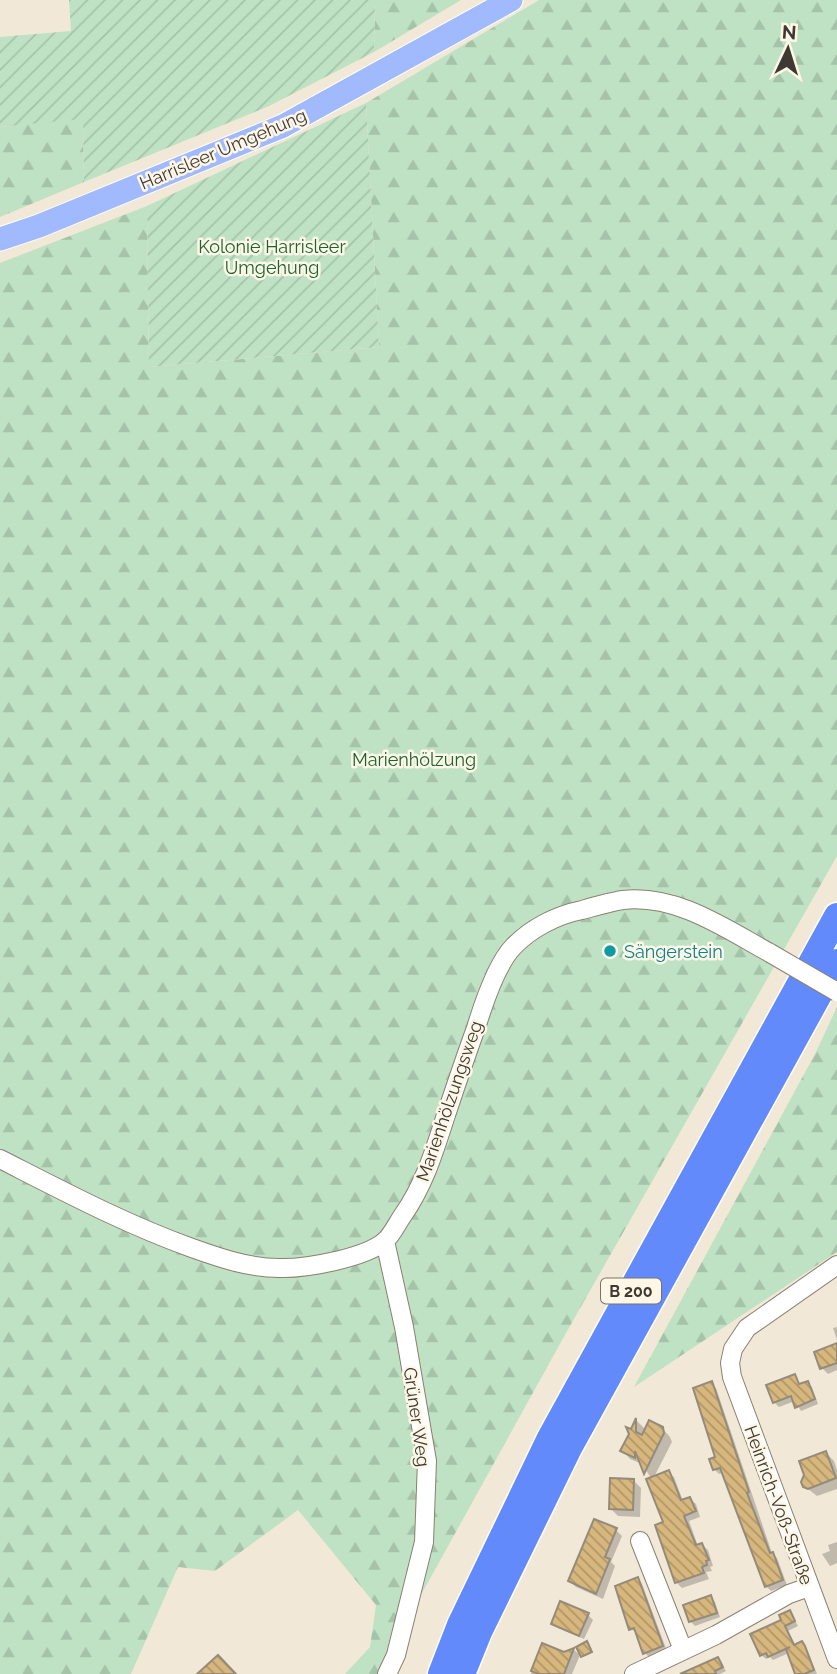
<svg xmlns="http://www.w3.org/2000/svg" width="837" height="1674" font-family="Raleway,sans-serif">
	<defs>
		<pattern id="forest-firs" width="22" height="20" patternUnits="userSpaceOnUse" patternTransform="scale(1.75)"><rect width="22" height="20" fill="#bfe2c4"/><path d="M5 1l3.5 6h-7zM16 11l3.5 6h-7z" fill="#a5c3a9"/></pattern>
		<pattern id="garden-furrows" width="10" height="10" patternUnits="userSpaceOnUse" patternTransform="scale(1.75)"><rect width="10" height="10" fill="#bfe2c4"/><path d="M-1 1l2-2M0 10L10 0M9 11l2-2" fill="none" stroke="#a5c3a9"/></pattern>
		<pattern id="building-back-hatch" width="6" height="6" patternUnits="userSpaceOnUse" patternTransform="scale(1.75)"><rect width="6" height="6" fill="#d7b77d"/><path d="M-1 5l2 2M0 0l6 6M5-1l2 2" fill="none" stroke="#b09667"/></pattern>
	</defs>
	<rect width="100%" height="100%" fill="#f2e8d7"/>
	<g fill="url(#forest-firs)">
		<polygon points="375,0 461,0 374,52"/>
		<polygon points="539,0 837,0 837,856 566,1333 416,1604 380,1674 345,1674 370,1647 376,1605 298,1510 215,1571 178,1567 131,1674 0,1674 0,263 147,206 149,367 379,347 366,103"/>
		<polygon points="83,118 84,182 0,217 0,127"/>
		<polygon points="837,1007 837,1252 634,1387 815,1054"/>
	</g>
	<g fill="url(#garden-furrows)">
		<polygon points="69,0 375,0 374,52 267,107 84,182 83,119 0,127 0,37 71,31"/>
		<polygon points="366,103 379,347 149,367 147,206"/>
	</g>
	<g fill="#0003">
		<polygon points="837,1327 837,1340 833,1328"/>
		<polygon points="837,1345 837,1370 828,1374 822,1368"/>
		<polygon points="794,1376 800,1385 808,1383 812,1387 818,1404 801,1411 795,1401 779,1407 774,1402"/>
		<polygon points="711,1383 716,1388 772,1553 777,1558 787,1585 771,1591 766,1586 724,1472 719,1474 714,1469 718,1458"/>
		<polygon points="637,1421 644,1428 644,1435 662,1428 670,1437 672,1442 654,1477 668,1472 674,1477 683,1501 690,1499 696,1504 700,1517 689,1521 698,1546 702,1545 708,1550 713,1566 710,1567 712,1571 706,1572 709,1579 682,1588 677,1583 657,1526 665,1523 651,1478 642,1464 630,1459 623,1451"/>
		<polygon points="826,1453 834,1461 837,1470 837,1489 817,1496 804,1486"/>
		<polygon points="633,1480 641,1488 640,1517 618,1516 610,1508"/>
		<polygon points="616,1530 622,1536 611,1562 615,1566 603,1599 576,1587 570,1581"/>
		<polygon points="837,1542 837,1563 830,1566 822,1554 830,1551 828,1545"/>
		<polygon points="637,1580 642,1584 667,1651 649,1657 645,1653 637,1633 631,1629"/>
		<polygon points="711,1597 715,1602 720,1617 695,1626 690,1621"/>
		<polygon points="790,1612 798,1626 788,1631 796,1646 802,1643 806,1648 817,1674 797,1674 789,1653 773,1660 770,1657 766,1659 761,1655"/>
		<polygon points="588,1615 593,1620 584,1639 558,1628 553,1623"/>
		<polygon points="543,1646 564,1654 574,1650 580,1655 572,1674 531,1674"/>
		<polygon points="718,1659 726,1671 720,1674 685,1674"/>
	</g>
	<g fill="url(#building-back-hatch)" stroke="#948b7b" stroke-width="2">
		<polygon points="837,1343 837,1363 820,1369 814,1352"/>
		<polygon points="795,1374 799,1384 808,1381 815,1399 795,1408 791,1396 773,1403 766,1385"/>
		<polygon points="712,1381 749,1492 747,1493 770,1553 773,1552 783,1580 765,1587 720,1468 713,1470 709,1459 715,1457 693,1388"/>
		<polygon points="636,1418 636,1432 642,1435 649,1420 663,1427 664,1433 644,1474 635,1451 635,1458 620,1451 629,1434 626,1427 631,1429"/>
		<polygon points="826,1451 836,1478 808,1489 803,1487 801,1482 804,1475 799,1461"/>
		<polygon points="669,1470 681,1500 690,1497 696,1511 684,1516 696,1545 702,1543 709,1560 706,1561 707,1565 702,1567 704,1573 675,1583 655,1525 663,1522 646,1479"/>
		<polygon points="610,1478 634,1479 633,1510 609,1509"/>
		<polygon points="594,1519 617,1528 605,1557 610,1559 596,1594 568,1581"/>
		<polygon points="638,1577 663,1646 643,1654 634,1628 629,1630 615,1586"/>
		<polygon points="711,1595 717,1613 689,1622 683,1605"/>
		<polygon points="560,1601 589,1613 579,1636 551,1624"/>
		<polygon points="790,1610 795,1621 785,1626 794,1645 802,1641 805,1646 814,1670 804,1674 795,1674 786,1649 790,1647 768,1657 766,1653 760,1656 750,1634 781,1620 779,1615"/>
		<polygon points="587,1641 592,1652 581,1657 576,1647"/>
		<polygon points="542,1643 564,1652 574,1648 564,1674 539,1674 531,1671"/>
		<polygon points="218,1655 236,1674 197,1674"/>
		<polygon points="718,1657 723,1667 715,1671 716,1674 680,1674"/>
	</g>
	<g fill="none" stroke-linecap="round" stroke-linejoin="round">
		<defs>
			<g id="minor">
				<path d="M0,1159C63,1191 125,1224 192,1248C220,1258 249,1268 279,1268C305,1269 365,1258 385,1241C392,1235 398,1222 403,1215C424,1185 434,1152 445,1118C455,1088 465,1058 476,1028C483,1005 497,964 513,947C531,928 557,915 582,910C596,906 610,902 623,900C677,894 726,929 770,953"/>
				<polyline points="385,1241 404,1327 427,1461 424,1542 396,1655 387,1674"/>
				<polyline points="837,1265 747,1328 733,1349 730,1363 732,1377 837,1659"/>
				<polyline points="640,1541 683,1650"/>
				<polyline points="634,1674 716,1635 789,1594 809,1587"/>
			</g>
			<polyline id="major" points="0,239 39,226 283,126 511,0"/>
			<g id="highway">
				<polyline points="441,1674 460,1625 550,1438 837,916"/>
				<polyline points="462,1674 479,1632 569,1448 837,962"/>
			</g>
		</defs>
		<use href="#minor" stroke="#8a8171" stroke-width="20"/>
		<use href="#major" stroke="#fff" stroke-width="25"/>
		<use href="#highway" stroke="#fff" stroke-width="29"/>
		<use href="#minor" stroke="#fff" stroke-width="18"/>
		<use href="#major" stroke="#a1b9fd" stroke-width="23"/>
		<use href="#highway" stroke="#628afb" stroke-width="26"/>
		<defs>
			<polyline id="minor-bridge" points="770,953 837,992"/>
		</defs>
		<use href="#minor-bridge" stroke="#8a8171" stroke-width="20" stroke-linecap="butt"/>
		<use href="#minor-bridge" stroke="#fff" stroke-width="18"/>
	</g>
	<circle fill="#0f9aa8" stroke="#fef6e7" stroke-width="2.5" cx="610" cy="951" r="7"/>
	<g text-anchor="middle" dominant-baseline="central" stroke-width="5" stroke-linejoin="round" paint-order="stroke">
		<rect fill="#fef6e7" stroke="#787269" stroke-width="2" x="601" y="1278.5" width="60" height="25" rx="5"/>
		<g font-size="16" font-weight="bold" fill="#3e3a33">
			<text x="631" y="1291">B 200</text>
		</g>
		<g font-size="18" fill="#3e3a33" stroke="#fef6e7">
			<text transform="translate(223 149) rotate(-23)">Harrisleer Umgehung</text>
			<text transform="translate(449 1101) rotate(-71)">Marienhölzungsweg</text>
			<text transform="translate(417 1417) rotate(82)">Grüner Weg</text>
			<text transform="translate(779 1505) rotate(70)">Heinrich-Voß-Straße</text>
		</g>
		<g font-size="18" fill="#176630" stroke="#fef6e7">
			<text x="272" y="246">Kolonie Harrisleer<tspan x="272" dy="21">Umgehung</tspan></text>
			<text x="414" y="759">Marienhölzung</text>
		</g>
		<g font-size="18" fill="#0d838f" stroke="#fef6e7" text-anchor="start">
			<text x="624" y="951">Sängerstein</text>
		</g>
	</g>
	<g transform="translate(788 49) rotate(4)" stroke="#fef6e7" stroke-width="5" paint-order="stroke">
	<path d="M0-5L12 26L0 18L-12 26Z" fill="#3e3a33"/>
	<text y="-10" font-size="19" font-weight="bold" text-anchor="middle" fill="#3e3a33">N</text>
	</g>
</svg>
